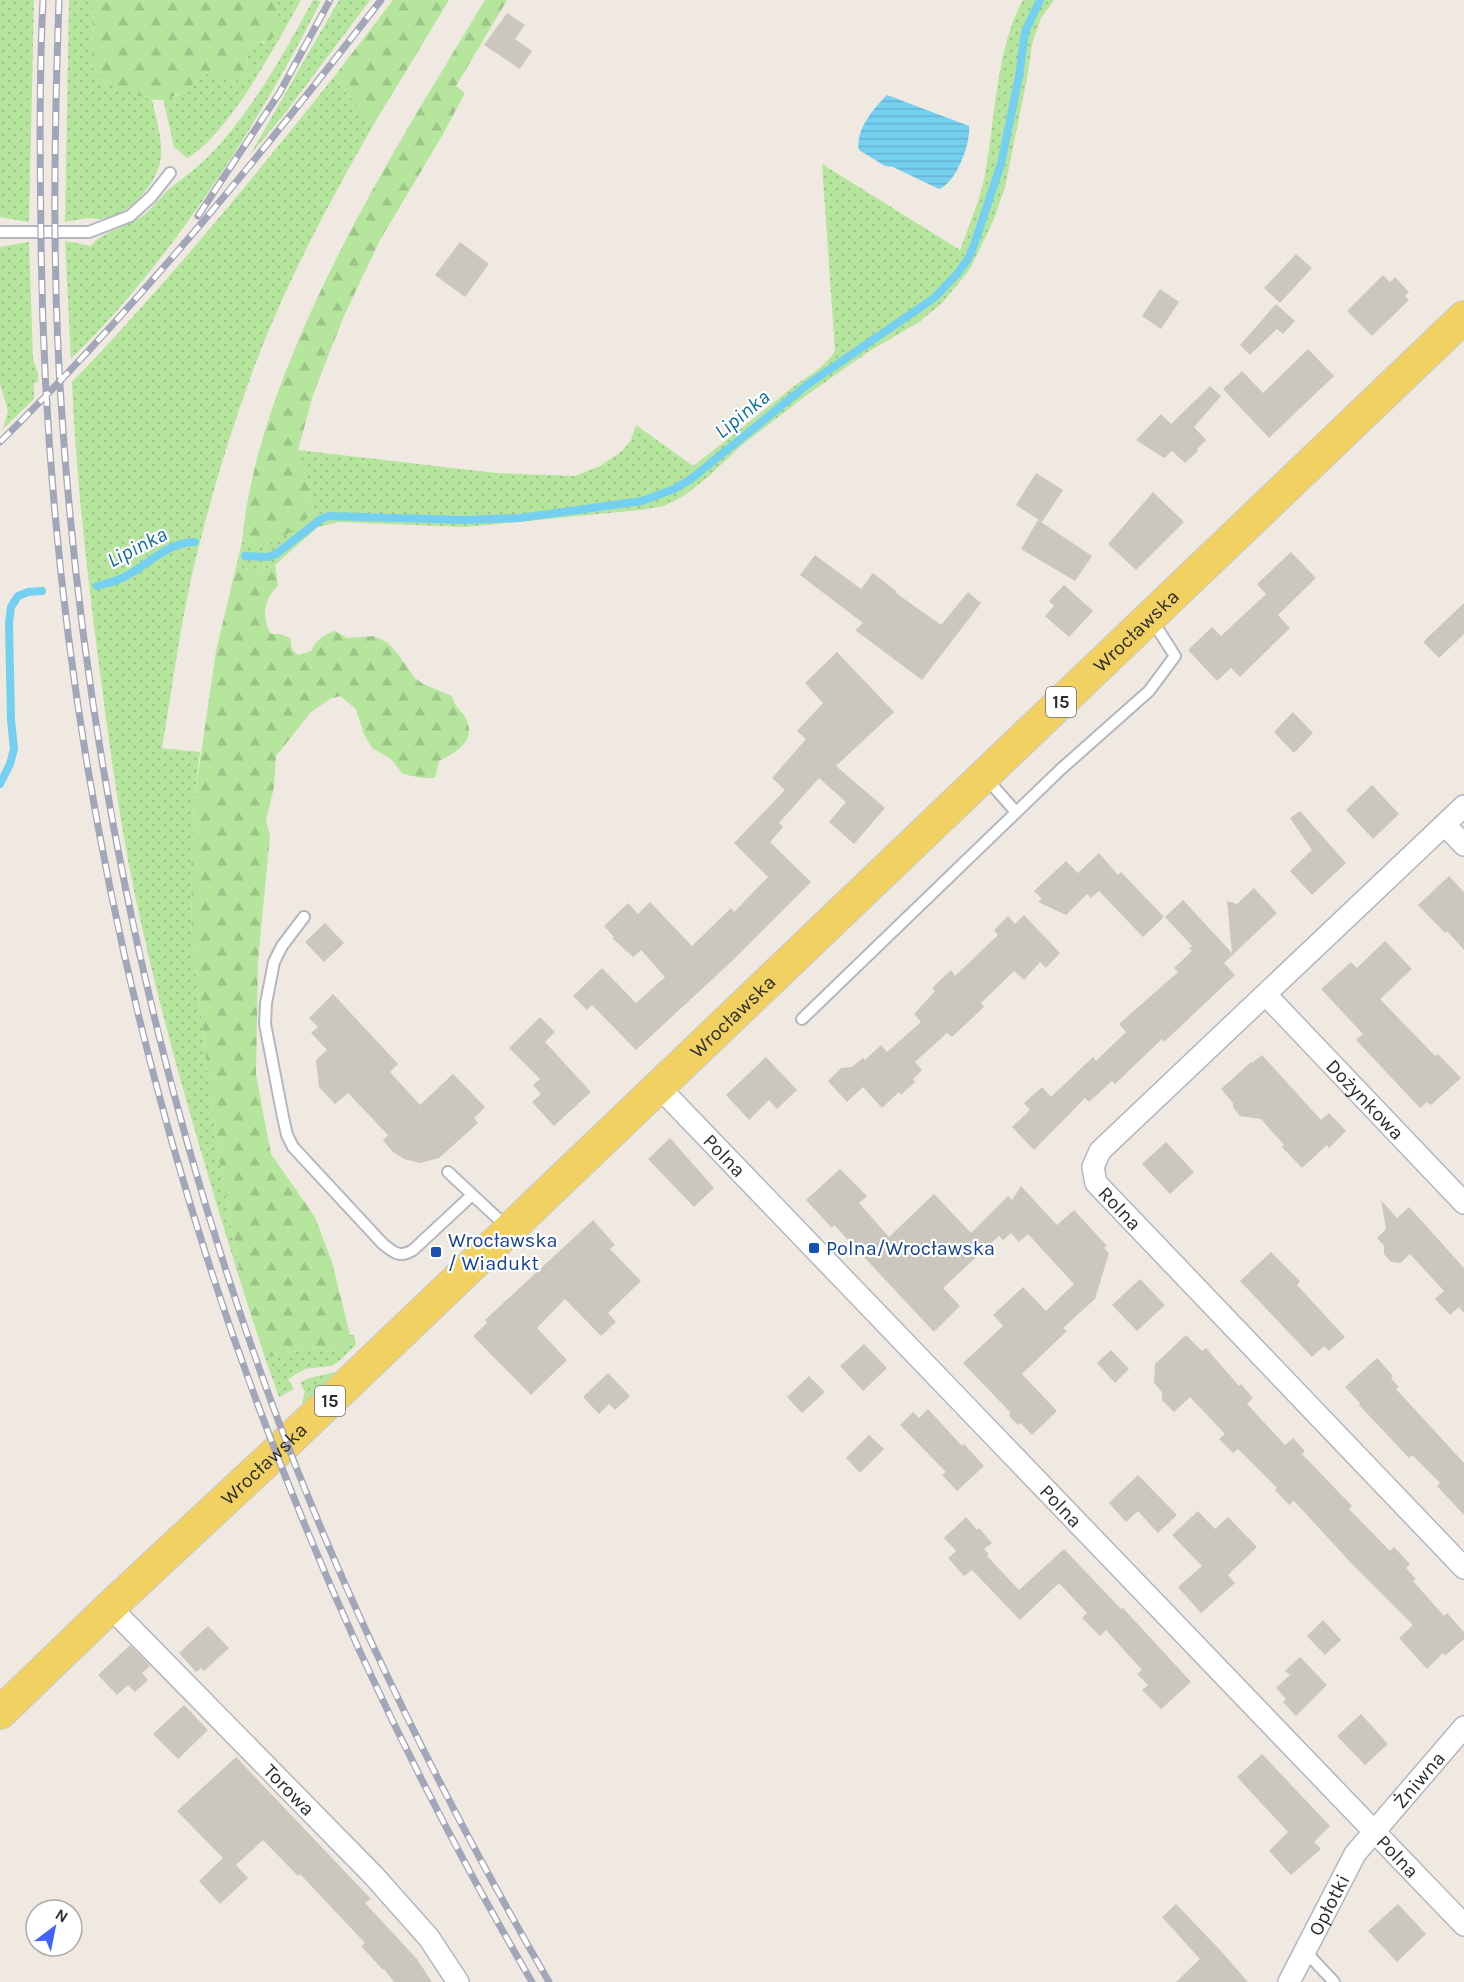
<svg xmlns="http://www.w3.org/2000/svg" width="1464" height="1982" font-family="Karla,sans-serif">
	<defs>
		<pattern id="grass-dots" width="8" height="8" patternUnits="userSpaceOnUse" patternTransform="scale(1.5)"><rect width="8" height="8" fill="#b6e59e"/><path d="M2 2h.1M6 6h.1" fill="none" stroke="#9dc588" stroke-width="1.8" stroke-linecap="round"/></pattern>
		<pattern id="forest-firs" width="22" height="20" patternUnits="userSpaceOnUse" patternTransform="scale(1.5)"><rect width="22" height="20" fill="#b6e59e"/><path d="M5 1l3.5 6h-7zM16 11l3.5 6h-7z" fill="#9dc588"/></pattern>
		<pattern id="water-rules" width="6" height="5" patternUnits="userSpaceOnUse" patternTransform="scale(1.5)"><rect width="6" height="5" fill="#75cff0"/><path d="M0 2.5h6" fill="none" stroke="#66b2ce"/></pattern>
	</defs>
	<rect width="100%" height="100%" fill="#efe9e1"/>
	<g fill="url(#grass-dots)">
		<polygon points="0,0 34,0 29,222 0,217"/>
		<path d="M69,0H93L92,66L105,83L118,86L152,100C156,118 162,136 161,155C160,180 131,214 106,218C101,220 94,218 88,218C80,219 72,221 65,222Z"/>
		<path d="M271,0H301C278,41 227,137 187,158L174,147L163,98L176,96L211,71C229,83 232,86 251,72C246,61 245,49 256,41L265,43L278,11Z"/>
		<path d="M313,0L321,1C257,127 172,260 71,359L65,241L91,246C103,230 128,228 145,214C153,207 160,198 167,191C181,179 196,169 209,156C252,111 284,54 313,0Z"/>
		<polygon points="339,0 370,0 286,112 250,155"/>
		<path d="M1023,0H1054L1041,18L1032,44L1027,78L1005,187L994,219L970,269L942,303L919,322L868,352L804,397L742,445L709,476L685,495L664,506L640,510L465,527L338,522L318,527L275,565L261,570L236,567L242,542L264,546L315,512L298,450L496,473L575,476L600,466L622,451L631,440L636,425L693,466C726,441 757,416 789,390C805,377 824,369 835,351L822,164L960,250C969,225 980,200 985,175C995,120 996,48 1023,0Z"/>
		<path d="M333,78L374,124C328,204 284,286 252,373C233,425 216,480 202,534C183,603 174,677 162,748L200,752L194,802L191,869L192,944L218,1155L243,1290C203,1160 163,1029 135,895C119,819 109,742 99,665C87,571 76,477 72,382C165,286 249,183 333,78Z"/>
		<polygon points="29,242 33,359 38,373 38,382 34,383 34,399 3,429 8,411 0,384 0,247"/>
		<polygon points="350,1335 354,1335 356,1345 338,1362 330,1366 305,1369 288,1379 294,1389 279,1397 265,1358 306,1349 347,1347"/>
		<path d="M341,1370L307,1403H302L305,1392L300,1383C312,1375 327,1375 341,1370Z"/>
	</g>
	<g fill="url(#forest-firs)">
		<path d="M93,0H271L278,11L280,29C273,39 269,44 256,41C245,49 246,61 251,72C232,86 229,83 211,71C193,83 172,105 149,99C133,95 120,86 105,83L92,66Z"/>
		<polygon points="393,0 449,0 374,124 333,78"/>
		<path d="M485,0H507L456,86L465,93L442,136L380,240L343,318L313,395L298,450L315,512L276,543L264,546L242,542C248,476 269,412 294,351C345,227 416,114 485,0Z"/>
		<path d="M275,565L278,586C264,598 261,618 271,634H280L290,638L292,649L298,655L311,651C316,640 323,635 335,631L347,638L374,636L388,643L397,653L414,677L423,684L452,696C456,710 464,712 467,721C476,742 454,753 439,761L435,778H422L403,774L391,759L372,748L364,734L356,709L340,696L330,699L311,712L276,756L274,787L266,821L270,836L258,961L256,1075L271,1154L315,1217L332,1262L350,1335L347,1347L306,1349L265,1358L243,1290L218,1155L192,944L191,869L194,802L216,651L236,567L261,570Z"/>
	</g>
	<path fill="url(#water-rules)" d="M887,95L969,126C971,143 956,183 939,189L893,167L885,166L859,150C855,130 874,108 887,95Z"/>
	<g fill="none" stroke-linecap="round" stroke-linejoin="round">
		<g stroke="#75cff0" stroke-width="8">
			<polyline points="245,556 268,557 276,554 321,519 329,516 464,520 520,518 642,501 674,489 691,479 807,385 934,298 957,274 968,259 974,245 1001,164 1019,76 1025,32 1040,0"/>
			<path d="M97,586C108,583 118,581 128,575C150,563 168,542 195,542"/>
			<polyline points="0,784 10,764 14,749 11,720 9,623 11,607 18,596 28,592 42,591"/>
		</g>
	</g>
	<g fill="#cbc7bf">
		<polygon points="507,13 525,25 515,39 532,51 520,69 484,45"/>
		<polygon points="460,242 489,264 465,297 435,275"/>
		<polygon points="1296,254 1312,268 1280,303 1264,288"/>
		<polygon points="1383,275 1390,282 1395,277 1409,292 1405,296 1409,300 1372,336 1347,311"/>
		<polygon points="1160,289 1179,302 1161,329 1142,316"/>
		<polygon points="1276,304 1295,321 1283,334 1277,329 1250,355 1240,345"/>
		<polygon points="1308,349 1334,376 1269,438 1223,389 1242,371 1263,393"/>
		<polygon points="1210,386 1221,396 1194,427 1206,440 1197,449 1198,451 1185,463 1172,451 1164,458 1136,440 1161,414 1171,424"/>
		<polygon points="1036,473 1063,490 1042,522 1016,505"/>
		<polygon points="1153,492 1184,522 1136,570 1108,544"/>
		<polygon points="1038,520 1092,556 1075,581 1021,549"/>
		<polygon points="1291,552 1316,578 1278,615 1290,628 1240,677 1231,668 1217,681 1188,650 1212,627 1221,636 1266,594 1257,584"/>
		<polygon points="815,555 861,589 873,573 897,592 896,593 941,625 968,592 981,603 922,680 855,630 863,623 800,575"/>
		<polygon points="1064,585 1093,611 1069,637 1045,616 1054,606 1049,601"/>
		<polygon points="1464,603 1464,634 1439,658 1423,642"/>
		<polygon points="837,652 894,712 836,766 885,808 854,844 829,822 846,802 819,778 779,823 783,827 770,842 811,882 731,962 636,1050 592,1005 587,1010 573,996 602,968 636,1003 665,977 641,950 633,957 612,938 614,937 604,926 628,903 638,914 650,902 692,946 731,908 734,912 768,877 734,843 785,790 772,778 806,739 797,731 823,703 805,683"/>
		<polygon points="1293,712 1313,733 1294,753 1274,732"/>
		<polygon points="1372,785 1399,814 1373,839 1346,810"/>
		<polygon points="1300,811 1346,863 1312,895 1290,871 1312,850 1290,818"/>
		<polygon points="1099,853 1118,875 1121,872 1164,917 1143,937 1099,891 1091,898 1087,894 1066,915 1038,902 1042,899 1034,891 1066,861 1078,873"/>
		<polygon points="1449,876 1464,892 1464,950 1447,931 1445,933 1418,905"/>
		<polygon points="1254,888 1277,913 1224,963 1235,975 1164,1042 1162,1039 1115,1084 1112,1081 1089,1102 1085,1098 1034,1150 1012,1127 1030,1110 1024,1103 1042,1087 1051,1097 1093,1057 1096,1061 1126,1032 1119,1024 1178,972 1174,968 1192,951 1189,948 1192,946 1165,917 1183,900 1232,953 1227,901 1237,904"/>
		<polygon points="1024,915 1060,953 1046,968 1040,962 1024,980 1014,971 981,1003 984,1007 952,1037 947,1033 915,1062 922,1070 913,1079 915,1082 901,1095 899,1092 882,1108 863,1087 847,1102 828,1081 841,1068 852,1067 863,1058 865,1060 881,1045 887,1052 921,1022 914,1014 935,991 932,988 951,970 955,976 998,935 994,930 1008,916 1015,924"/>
		<polygon points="325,923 344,943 324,962 305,942"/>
		<polygon points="1385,941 1412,969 1380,999 1435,1056 1438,1054 1461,1078 1431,1105 1427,1102 1420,1108 1356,1040 1363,1034 1321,989 1351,962 1357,968"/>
		<polygon points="333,994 398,1064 390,1072 420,1105 453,1074 485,1107 474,1118 478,1123 439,1158 420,1163 404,1159 392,1151 383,1140 388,1135 348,1093 335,1104 319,1087 316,1060 327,1050 311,1033 318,1027 309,1018"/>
		<polygon points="540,1017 555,1032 545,1042 591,1092 554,1126 532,1102 541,1094 533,1085 540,1079 509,1048"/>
		<polygon points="1262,1055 1321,1120 1329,1113 1346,1131 1329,1148 1327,1145 1302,1168 1282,1147 1284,1145 1261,1119 1240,1116 1233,1107 1233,1103 1221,1089 1251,1062 1252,1063"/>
		<polygon points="766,1057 797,1090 777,1109 769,1100 749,1120 726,1095"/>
		<polygon points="670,1138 714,1188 694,1207 648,1159"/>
		<polygon points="1166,1142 1194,1172 1170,1194 1142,1164"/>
		<polygon points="840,1169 867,1196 859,1203 889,1237 934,1194 971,1233 1008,1196 1012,1200 1021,1186 1057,1225 1074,1210 1107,1246 1104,1248 1109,1253 1095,1299 1063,1328 1067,1331 1022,1374 1057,1411 1032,1435 1021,1423 1018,1425 1009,1416 1010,1412 963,1363 1003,1326 993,1315 1023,1287 1046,1311 1074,1284 1028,1234 1019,1242 1011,1233 1003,1240 999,1236 943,1288 960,1306 934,1332 834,1225 832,1228 806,1200"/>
		<polygon points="1381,1200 1397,1218 1409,1207 1464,1268 1464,1313 1459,1307 1450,1315 1435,1299 1444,1291 1410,1254 1400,1263 1391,1262 1384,1254 1384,1246 1377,1238 1386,1229"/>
		<polygon points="593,1220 615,1245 610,1249 641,1281 608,1313 616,1322 601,1336 565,1299 537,1328 567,1360 531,1395 473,1336 487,1323 485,1320"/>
		<polygon points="1271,1252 1300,1281 1297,1285 1345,1337 1329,1351 1324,1346 1312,1357 1240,1281"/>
		<polygon points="1140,1279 1165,1305 1137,1331 1112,1305"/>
		<polygon points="1186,1335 1202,1351 1206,1348 1239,1386 1241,1384 1253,1398 1247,1404 1285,1445 1293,1438 1305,1451 1302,1454 1352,1506 1349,1509 1390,1551 1394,1547 1410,1564 1406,1568 1416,1579 1413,1581 1444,1616 1447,1613 1464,1632 1464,1639 1445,1656 1443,1653 1427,1669 1399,1638 1413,1625 1352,1564 1294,1501 1289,1505 1275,1490 1277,1488 1238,1449 1233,1453 1219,1439 1225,1434 1190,1397 1174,1412 1162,1400 1162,1392 1154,1383 1155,1364"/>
		<polygon points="864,1344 887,1368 863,1391 840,1366"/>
		<polygon points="1111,1350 1129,1369 1115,1383 1097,1363"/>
		<polygon points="1377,1358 1393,1376 1391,1378 1399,1387 1396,1389 1464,1463 1464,1515 1437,1486 1440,1483 1412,1455 1409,1458 1359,1405 1360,1403 1345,1387"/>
		<polygon points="608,1373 630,1396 615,1410 609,1404 599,1414 583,1397"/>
		<polygon points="809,1376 825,1392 802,1413 787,1397"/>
		<polygon points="928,1409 962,1446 964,1444 984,1466 957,1491 942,1475 946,1472 900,1425 913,1412 919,1418"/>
		<polygon points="869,1435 884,1449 860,1473 846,1458"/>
		<polygon points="1138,1475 1177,1515 1158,1533 1138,1511 1126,1522 1109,1503"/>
		<polygon points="1198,1511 1215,1529 1228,1517 1257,1547 1228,1575 1235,1583 1201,1613 1178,1587 1202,1566 1172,1535"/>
		<polygon points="966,1517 977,1530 979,1528 992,1543 984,1549 989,1554 987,1556 1019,1590 1064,1549 1121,1609 1123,1608 1191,1682 1161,1709 1142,1690 1148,1685 1137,1674 1142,1670 1106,1630 1100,1636 1082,1618 1087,1613 1059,1583 1020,1620 972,1570 964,1576 948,1558 956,1551 944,1538"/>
		<polygon points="1323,1620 1341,1640 1325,1655 1307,1636"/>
		<polygon points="208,1626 229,1648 204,1671 201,1668 196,1672 179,1653"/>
		<polygon points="130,1645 150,1666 142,1673 148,1680 135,1692 128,1685 117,1695 98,1675"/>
		<polygon points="1300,1657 1327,1685 1296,1716 1283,1702 1286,1699 1276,1688 1290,1675 1285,1671"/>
		<polygon points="184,1705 208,1730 178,1759 153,1734"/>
		<polygon points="1361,1714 1388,1744 1365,1765 1337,1736"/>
		<polygon points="1262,1754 1330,1826 1314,1842 1321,1849 1291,1875 1269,1851 1288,1832 1237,1777"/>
		<polygon points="236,1757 371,1899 365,1903 417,1959 432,1982 394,1982 384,1969 383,1970 361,1946 365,1943 300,1874 298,1876 263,1840 236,1865 248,1878 220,1904 199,1881 223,1858 177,1811"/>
		<polygon points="1176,1904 1220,1950 1248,1982 1176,1982 1200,1959 1162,1917"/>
		<polygon points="1398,1904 1426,1934 1397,1962 1368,1931"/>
	</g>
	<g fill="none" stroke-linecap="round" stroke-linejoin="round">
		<defs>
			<g id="service">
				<polyline points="0,232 89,232 130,216 151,197 170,173"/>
				<polyline points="986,778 1016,812"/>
				<path d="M304,917L282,946L274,962L266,1003L265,1024L283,1117L287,1135L293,1147L383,1244C394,1253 400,1258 413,1250L471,1196"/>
				<polyline points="802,1019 1060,770 1149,691 1175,656 1152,620"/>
				<polyline points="448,1172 507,1227"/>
				<polyline points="1305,1951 1334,1982"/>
			</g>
			<g id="minor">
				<path id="s1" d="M1464,806L1100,1151L1093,1167L1096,1183L1464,1568"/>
				<polyline points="1445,825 1464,845"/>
				<path id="s2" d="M1266,995L1464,1203"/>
				<path id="s3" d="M658,1086L1464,1925"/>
				<path id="s4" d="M110,1607L374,1876L429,1938L458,1982"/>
				<path id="s5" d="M1289,1982L1355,1854L1464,1727"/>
			</g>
			<g id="primary">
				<path id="s6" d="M0,1713L110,1607L285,1444L1464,317"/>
			</g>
		</defs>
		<use href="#service" stroke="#b4b7c1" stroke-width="14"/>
		<use href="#minor" stroke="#b4b7c1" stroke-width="24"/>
		<use href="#primary" stroke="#c9c9c9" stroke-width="34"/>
		<use href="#service" stroke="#fff" stroke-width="10"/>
		<use href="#minor" stroke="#fff" stroke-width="21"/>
		<use href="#primary" stroke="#f2d163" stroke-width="32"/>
		<defs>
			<g id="rail">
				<path d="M43,0C39,80 40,160 41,239C48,858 220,1449 532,1982"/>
				<path d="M59,0C54,139 52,278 62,416C85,759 158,1098 278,1420C351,1615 445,1802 549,1982"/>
				<polyline points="198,216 280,92 330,0"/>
				<path d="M0,442C139,305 262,154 381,0"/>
			</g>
		</defs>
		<use href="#rail" stroke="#a3a6b8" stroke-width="7"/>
		<use href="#rail" stroke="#fff" stroke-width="4.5" stroke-dasharray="14" stroke-linecap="butt"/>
	</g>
	<g fill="#1a4fb4" stroke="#fff" stroke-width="2">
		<rect x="808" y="1242" width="12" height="12" rx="3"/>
		<rect x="430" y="1246" width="12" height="12" rx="3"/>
	</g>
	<g text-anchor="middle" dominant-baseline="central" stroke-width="4.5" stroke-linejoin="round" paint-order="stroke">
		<g fill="#fff" stroke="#6d6d6d" stroke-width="1.5">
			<rect x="1046" y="687" width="30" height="30" rx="4.5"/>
			<rect x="315" y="1386" width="30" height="30" rx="4.5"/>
		</g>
		<g font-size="18" font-weight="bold" fill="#2e2e2e">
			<text x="1061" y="702">15</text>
			<text x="330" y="1401">15</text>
		</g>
		<g font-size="20" fill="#2e2e2e" stroke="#fff">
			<text stroke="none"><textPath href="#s6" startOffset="1569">Wrocławska</textPath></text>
			<text stroke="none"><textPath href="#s6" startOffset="1011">Wrocławska</textPath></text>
			<text stroke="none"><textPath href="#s2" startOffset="144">Dożynkowa</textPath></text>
			<text stroke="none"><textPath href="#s3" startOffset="96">Polna</textPath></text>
			<text stroke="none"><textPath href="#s1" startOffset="570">Rolna</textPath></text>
			<text stroke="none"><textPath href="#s6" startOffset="363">Wrocławska</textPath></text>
			<text stroke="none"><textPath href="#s3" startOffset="582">Polna</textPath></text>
			<text stroke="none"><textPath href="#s5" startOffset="242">Żniwna</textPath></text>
			<text stroke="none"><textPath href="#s4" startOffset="256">Torowa</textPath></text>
			<text stroke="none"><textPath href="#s3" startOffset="1068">Polna</textPath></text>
			<text stroke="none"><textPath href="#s5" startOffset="87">Opłotki</textPath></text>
		</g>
		<g font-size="20" fill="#164399" stroke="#fff" text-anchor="start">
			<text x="448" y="1240">Wrocławska<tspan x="448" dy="23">/ Wiadukt</tspan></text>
			<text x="826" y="1248">Polna/Wrocławska</text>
		</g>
		<g font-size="21" font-style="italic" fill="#0d6fa3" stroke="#fff">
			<text transform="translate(742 414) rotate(-39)">Lipinka</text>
			<text transform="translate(137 547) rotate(-27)">Lipinka</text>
		</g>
	</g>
	<g transform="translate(54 1928) rotate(32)"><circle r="28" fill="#ffffff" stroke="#ababab" stroke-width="1.5"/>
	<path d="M0-4.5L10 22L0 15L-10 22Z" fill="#4264fb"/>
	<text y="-9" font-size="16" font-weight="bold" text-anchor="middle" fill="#2e2e2e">N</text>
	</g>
</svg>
